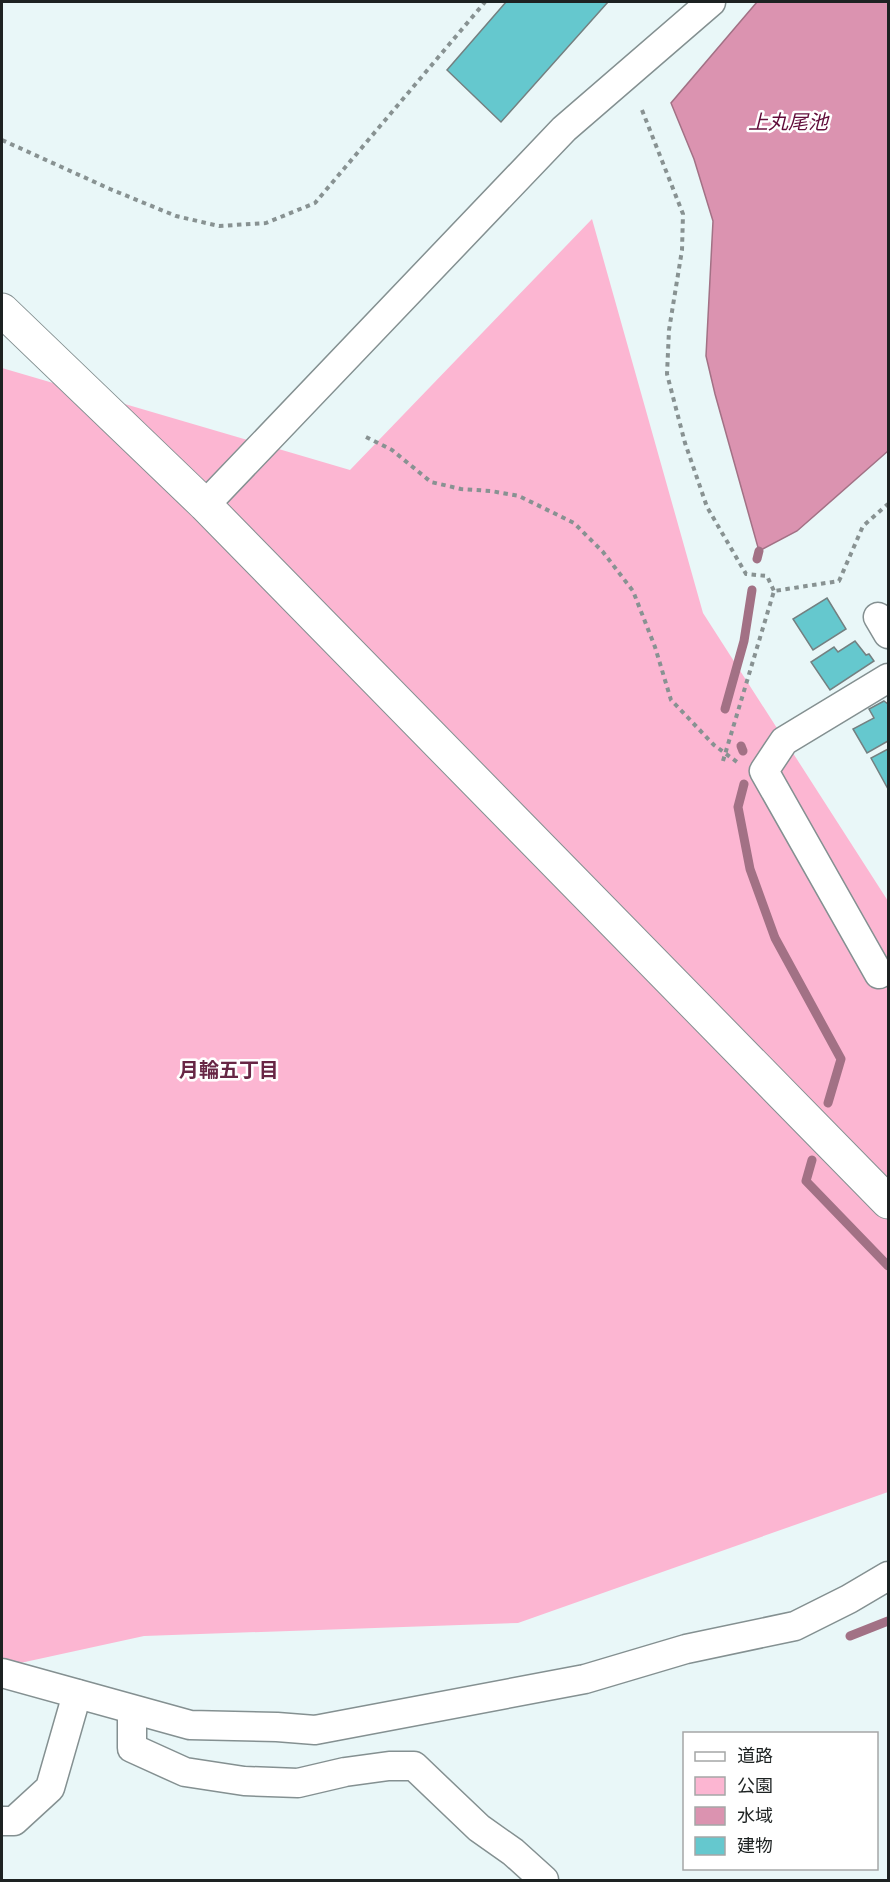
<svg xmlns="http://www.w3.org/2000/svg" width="890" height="1882" font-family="'Roboto Condensed','Noto Sans JP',sans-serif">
	<rect width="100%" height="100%" fill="#e9f7f8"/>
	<polygon fill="#fcb6d2" points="592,219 703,613 888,901 888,1492 518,1623 144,1636 2,1667 2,368 350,470"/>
	<polygon fill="#db93b0" stroke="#a27185" stroke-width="1.5" points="757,2 888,2 888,451 797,531 759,551 715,394 706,356 713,221 694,159 671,103"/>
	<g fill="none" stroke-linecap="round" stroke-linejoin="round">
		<g stroke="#a27185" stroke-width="9">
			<polyline points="757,559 759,551"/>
			<polyline points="725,709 744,641 752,590"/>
			<polyline points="741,746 743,751"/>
			<polyline points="744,784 738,807 750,869 775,938 841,1059 828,1103"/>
			<polyline points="812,1160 806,1181 888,1266"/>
			<polyline points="850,1636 888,1621"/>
		</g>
	</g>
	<g fill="#65c8ce" stroke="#748081" stroke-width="1.5">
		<polygon points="506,2 608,2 501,122 447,70"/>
		<polygon points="827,598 846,629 813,650 793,619"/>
		<polygon points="855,641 866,655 869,654 874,661 830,690 811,662 834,647 838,652"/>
		<polygon points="884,701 888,704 888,741 867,753 853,729 874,718 869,709"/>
		<polygon points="888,749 888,789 871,758"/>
	</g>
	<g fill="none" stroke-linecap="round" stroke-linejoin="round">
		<defs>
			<g id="street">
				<polyline points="205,505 564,129 711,2"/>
				<polyline points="878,617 888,634"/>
				<polyline points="879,974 764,771 784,741 888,678"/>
				<polyline points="2,1673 190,1725 277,1727 315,1730 585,1679 686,1649 795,1626 849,1599 888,1576"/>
				<polyline points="132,1710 132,1748 185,1772 244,1781 298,1783 345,1772 389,1766 414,1766 479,1828 513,1852 544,1880"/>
				<polyline points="2,1821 14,1821 50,1788 77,1694"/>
			</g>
			<polyline id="secondary" points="2,310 205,505 888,1202"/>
		</defs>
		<use href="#street" stroke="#849091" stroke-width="31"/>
		<use href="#secondary" stroke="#849091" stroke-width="35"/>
		<g stroke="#889292" stroke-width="4" stroke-dasharray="4.5 4.5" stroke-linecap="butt">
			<polyline points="642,110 683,214 682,250 669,330 667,374 685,443 707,507 746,574 767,576 774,591"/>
			<polyline points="2,140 110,189 176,216 219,226 266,223 315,203 485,2"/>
			<polyline points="366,437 392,450 431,482 461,489 491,491 519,496 574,523 603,552 633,591 655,647 671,700 714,745 737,762"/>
			<polyline points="723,761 774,591 839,581 863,526 888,504"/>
			<polyline points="2,1880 3,1880"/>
		</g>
		<use href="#street" stroke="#fff" stroke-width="28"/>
		<use href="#secondary" stroke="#fff" stroke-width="33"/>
	</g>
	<g text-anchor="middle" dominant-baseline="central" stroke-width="5" stroke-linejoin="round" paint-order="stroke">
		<g font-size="20" font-style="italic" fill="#610c3a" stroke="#fff">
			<text x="788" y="122">上丸尾池</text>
		</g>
		<g font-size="20" font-weight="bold" fill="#672645" stroke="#fff">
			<text x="229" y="1070">月輪五丁目</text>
		</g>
	</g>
	<rect width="890" height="1882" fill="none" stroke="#1d2222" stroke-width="6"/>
	<rect x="683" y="1732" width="195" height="138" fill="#ffffff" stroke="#a5a7a7" stroke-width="1.5"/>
	<rect x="695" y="1752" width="30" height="9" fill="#ffffff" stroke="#a5a7a7" stroke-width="1.5"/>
	<text x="737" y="1762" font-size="18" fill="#1d2222">道路</text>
	<rect x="695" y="1777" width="30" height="18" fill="#fcb6d2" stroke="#a5a7a7" stroke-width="1.5"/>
	<text x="737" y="1792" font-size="18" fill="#1d2222">公園</text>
	<rect x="695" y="1807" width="30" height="18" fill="#db93b0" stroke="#a5a7a7" stroke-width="1.5"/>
	<text x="737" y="1822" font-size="18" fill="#1d2222">水域</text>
	<rect x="695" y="1837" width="30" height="18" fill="#65c8ce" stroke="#a5a7a7" stroke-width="1.5"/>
	<text x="737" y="1852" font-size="18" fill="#1d2222">建物</text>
</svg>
